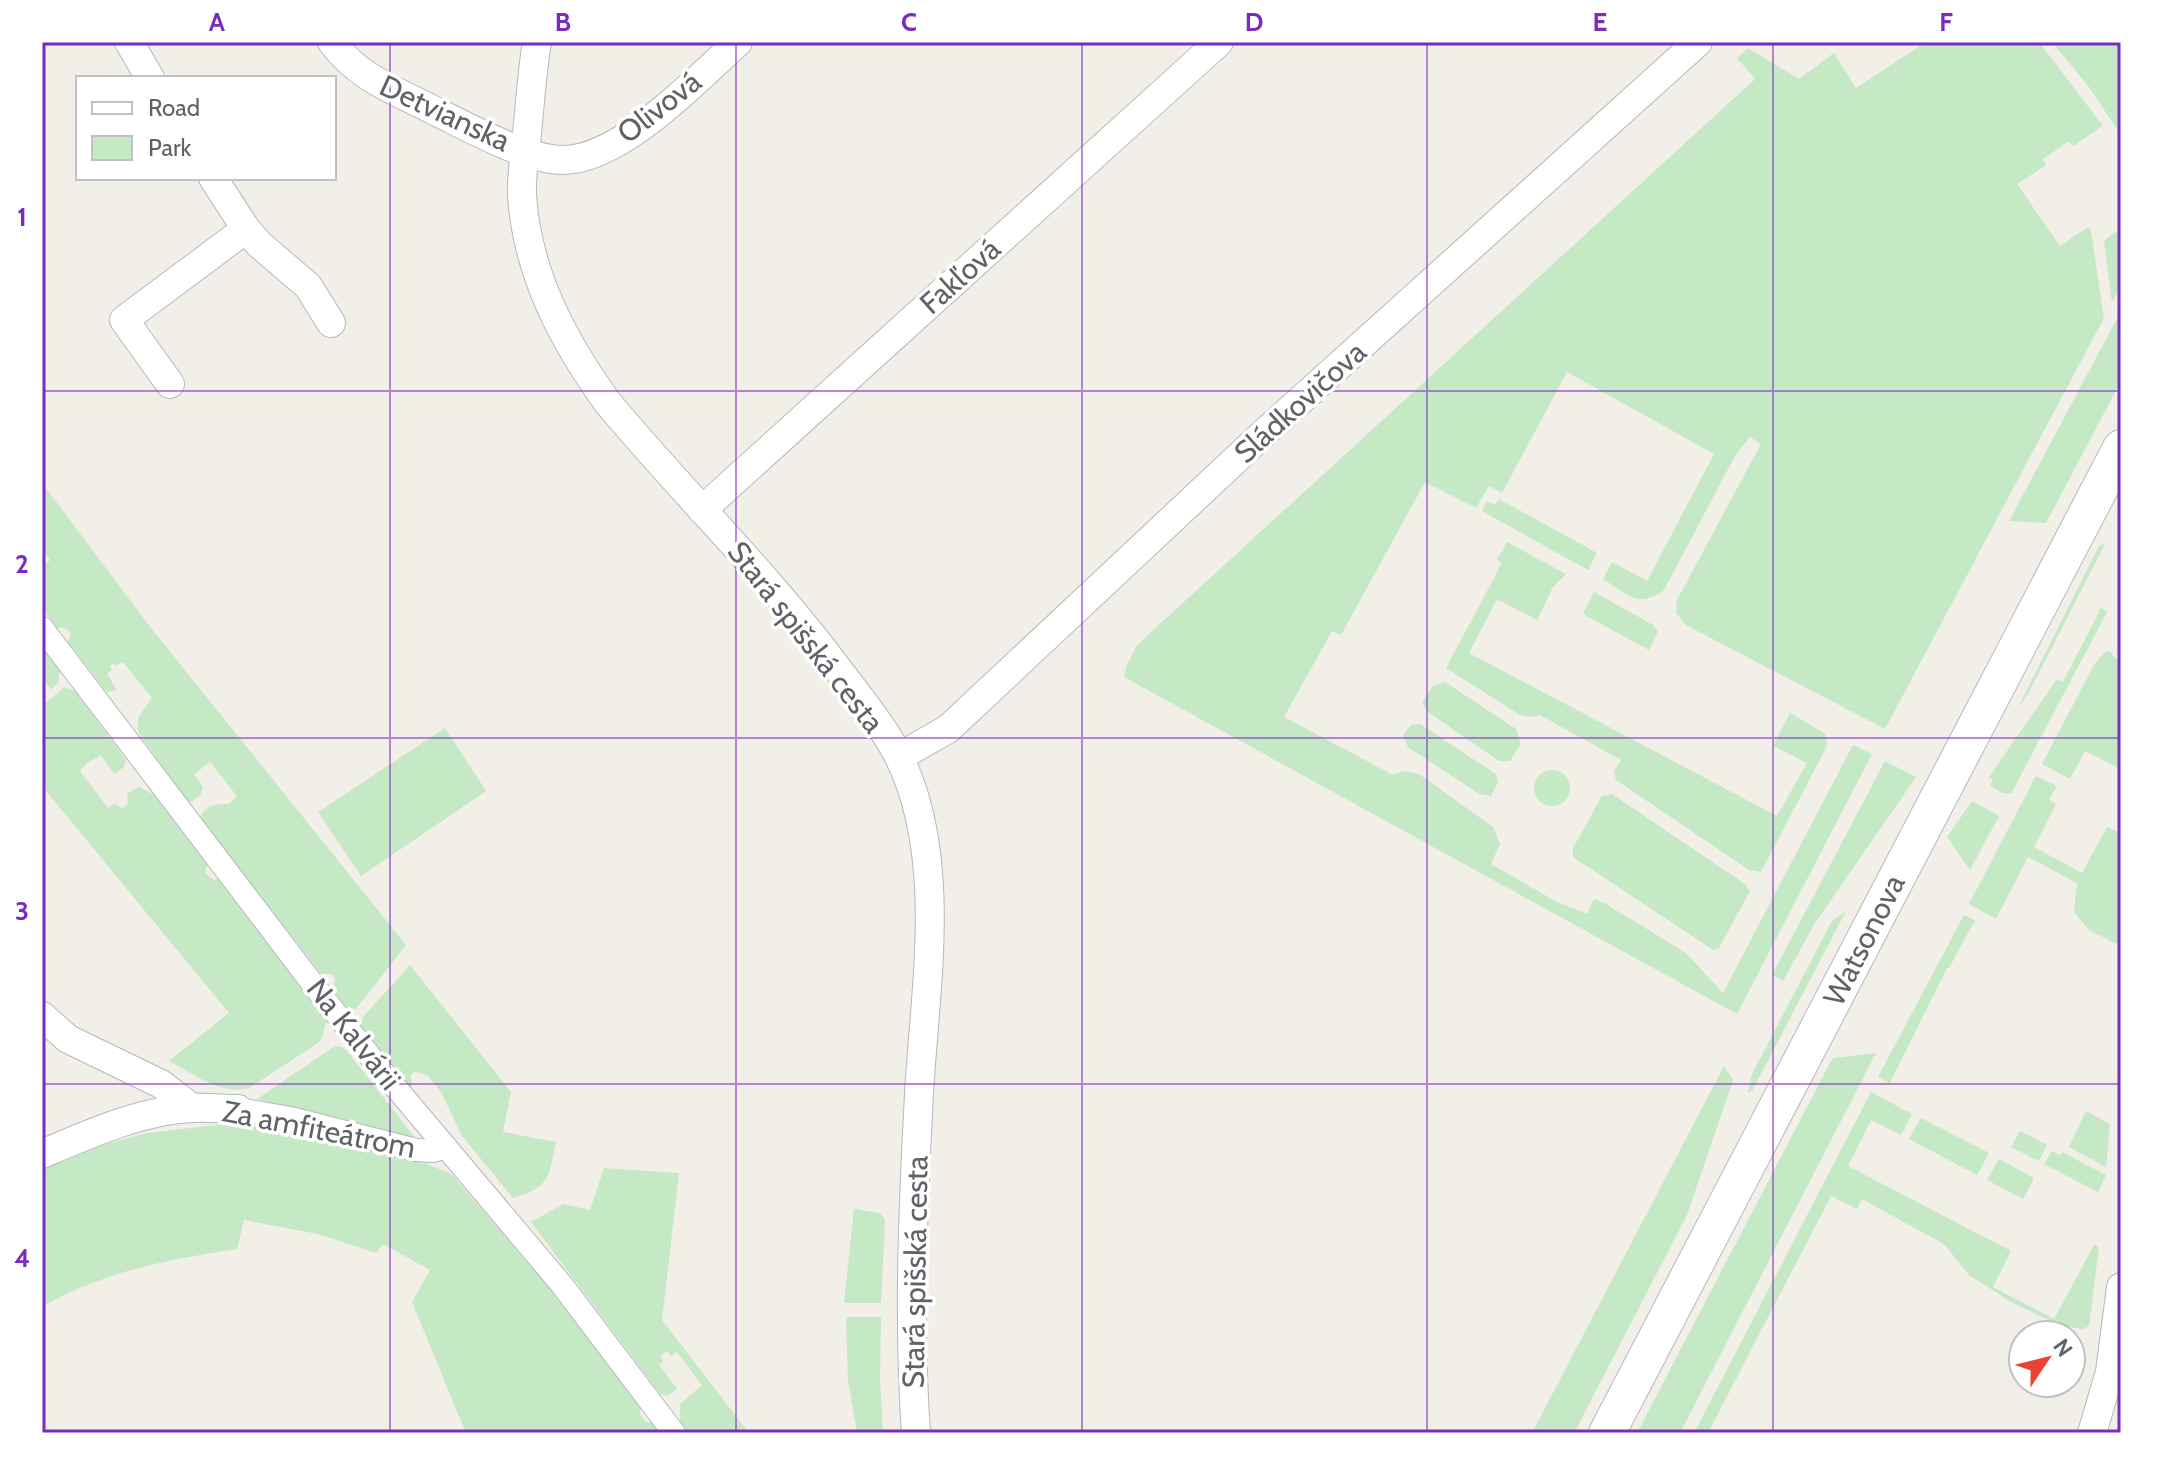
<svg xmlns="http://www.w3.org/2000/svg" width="2163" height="1475" font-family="Cabin,sans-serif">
	<rect width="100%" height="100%" fill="#f1efe8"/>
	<g fill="#c5e8c5">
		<path d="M1926,42H2039L2103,126L2073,146L2069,141L2043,159L2046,165L2017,184L2060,246L2088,227L2091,231L2104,318L1885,729L1686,625L1676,613L1677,600L1761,444L1750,437L1736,454L1664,590C1636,609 1629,595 1603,579L1612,562L1647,581L1714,454L1567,372L1502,493L1489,486L1476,508L1425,482L1341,635L1332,631L1284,717L1393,775L1403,771L1419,774L1493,827L1500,844L1491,864L1555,901L1587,914L1594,899L1606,904L1686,953L1723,993L1853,745L1872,754L1737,1014L1124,677L1126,667L1137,645L1755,79L1737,58L1748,48L1799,79L1834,53L1856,88Z"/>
		<polygon points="2052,42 2121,42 2121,135 2089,87"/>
		<polygon points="2115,232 2121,233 2121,286 2112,302 2104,241"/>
		<polygon points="2120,313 2121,381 2046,523 2009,521"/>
		<path d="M42,483L147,623L406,945L356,1009L346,1008L332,988L335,978L331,974H321L202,820L201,815C209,804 217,804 229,804L237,796L210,762L194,774L203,787L201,794L191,802L186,800L138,732V718L152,698L123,662L116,666L114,663L110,667L112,670L107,674L117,690L108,692L105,690L68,642L71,633L63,627L57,628L42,609V567L50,560L42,549Z"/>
		<polygon points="1499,499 1597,553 1588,570 1482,511 1487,501 1495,505"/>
		<polygon points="1507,542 1566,574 1553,587 1537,620 1497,599 1469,653 1777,816 1807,763 1773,746 1790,713 1826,734 1827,746 1761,872 1749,870 1616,780 1614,771 1621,760 1540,715 1531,717 1520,715 1446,668 1502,563 1497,560"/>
		<polygon points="2104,543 2103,548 2028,694 2019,706 2099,546"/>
		<polygon points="1594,592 1653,625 1658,632 1649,650 1583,614"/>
		<polygon points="2101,608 2107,612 2012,792 2010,794 2002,793 1990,785 1993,780 1989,777 2057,679 2063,682"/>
		<polygon points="42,646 60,671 58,683 51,689 42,678"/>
		<polygon points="2109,651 2121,664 2121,769 2085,751 2070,779 2042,764 2094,665 2105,652"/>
		<polygon points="1445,682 1516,729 1521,744 1510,761 1499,761 1428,712 1422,702 1433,686"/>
		<path d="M65,687L75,691L126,760L124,767L114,774L101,755L86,764L80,771L108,808L114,804L123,808L128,804L127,794L139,787L153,794L208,862L205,873L214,880L220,878L323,1013L326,1021L321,1041L249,1088C222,1096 192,1073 169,1061L229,1013L42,786V706Z"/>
		<polygon points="1420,724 1496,774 1498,782 1491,796 1479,794 1408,747 1403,735 1411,725"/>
		<polygon points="445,728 486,791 361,876 318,812"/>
		<polygon points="1885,761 1916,777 1815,923 1783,981 1772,975"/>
		<circle cx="1552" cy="788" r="18"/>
		<polygon points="2036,776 2057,786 2049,800 2056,804 2034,847 2082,873 2107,827 2121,833 2121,946 2089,930 2074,912 2077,883 2028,857 1996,919 1969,904"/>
		<polygon points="1612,794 1745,884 1750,891 1719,948 1713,950 1573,857 1573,848 1602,796"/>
		<polygon points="1972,801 1999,816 1970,870 1947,837"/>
		<polygon points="1846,911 1752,1091 1748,1093 1752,1074 1832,921"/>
		<polygon points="1964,915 1975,920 1949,968 1947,968 1890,1083 1878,1077"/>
		<path d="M410,965L511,1092L503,1132L556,1142C548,1179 551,1186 513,1198L462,1136L441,1092L428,1076L415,1071L411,1075L412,1088L421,1102L360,1028L362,1018Z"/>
		<polygon points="335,1046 342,1047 347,1051 416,1139 257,1099"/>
		<polygon points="1876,1053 1680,1433 1637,1433 1831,1061 1834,1058"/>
		<polygon points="1724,1066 1733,1080 1687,1215 1574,1433 1532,1433"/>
		<polygon points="1871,1092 1912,1114 1901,1135 1871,1120 1848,1166 2011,1251 1993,1287 2054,1319 2094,1245 2099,1247 2089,1326 2083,1329 2059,1325 2011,1302 1969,1275 1944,1244 1862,1199 1857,1209 1831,1196 1708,1433 1694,1433"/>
		<polygon points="2086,1111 2110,1124 2106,1167 2069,1147"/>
		<polygon points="1921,1118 1989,1153 1977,1175 1909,1139"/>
		<path d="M225,1124L285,1127L412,1158L451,1174L572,1314L641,1408L639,1413L646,1422H651L660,1433H466L412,1302L430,1270L383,1244L376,1253L318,1234L244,1220L237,1249C166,1260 105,1271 42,1307V1166L83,1150L147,1133Z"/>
		<polygon points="2020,1131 2047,1145 2039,1161 2011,1147"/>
		<polygon points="2052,1151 2060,1155 2062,1152 2106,1175 2098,1192 2044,1164"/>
		<polygon points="1999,1159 2034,1178 2023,1199 1987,1180"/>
		<polygon points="604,1168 679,1173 662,1320 749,1433 689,1433 680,1421 680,1404 702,1385 677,1352 671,1356 667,1351 660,1356 663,1361 659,1365 677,1389 667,1396 660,1394 531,1222 563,1204 590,1210"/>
		<polygon points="854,1209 880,1213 885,1220 881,1303 844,1303"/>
		<polygon points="881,1317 880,1379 883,1433 857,1433 848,1380 846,1317"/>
	</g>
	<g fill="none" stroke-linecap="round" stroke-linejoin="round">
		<defs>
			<g id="pedestrian">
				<polyline points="42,628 325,1000 386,1076 562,1285 674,1433"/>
				<polyline points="238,1109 290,1118 416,1150 433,1151 446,1147"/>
			</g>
			<g id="minor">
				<polyline points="129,42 150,78"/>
				<path d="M332,42C359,79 397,91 437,112C470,128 527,160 563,160C621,160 697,79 738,42"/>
				<path d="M537,42C532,72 530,103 527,134C525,154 521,175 522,195C527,273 563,341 608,403C683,493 768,575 838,669C859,697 884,727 900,759C948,860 925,986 919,1094C913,1208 908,1319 916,1433"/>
				<polyline points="213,178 246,229 259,244 308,286 331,323"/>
				<polyline points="170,384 124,320 246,229"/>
				<polyline points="702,510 1219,42"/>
				<polyline points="899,757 948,729 1263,434 1698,42"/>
				<polyline points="42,1016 68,1039 161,1084 192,1108"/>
				<path d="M42,1154C89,1134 142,1110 193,1108C208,1107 223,1109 238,1109"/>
				<polyline points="2092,1433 2110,1372 2121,1287"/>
			</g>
			<polyline id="tertiary" points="1607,1433 2121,448"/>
		</defs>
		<use href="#pedestrian" stroke="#b5b8bc" stroke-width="24"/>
		<use href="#minor" stroke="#b5b8bc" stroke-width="30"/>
		<use href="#tertiary" stroke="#b5b8bc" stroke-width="38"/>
		<use href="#pedestrian" stroke="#fff" stroke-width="22"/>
		<use href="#minor" stroke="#fff" stroke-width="28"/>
		<use href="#tertiary" stroke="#fff" stroke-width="36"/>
	</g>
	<path fill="none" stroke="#7b2cbf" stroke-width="2" stroke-opacity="0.55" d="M390,42V1433M736,42V1433M1082,42V1433M1427,42V1433M1773,42V1433M42,391H2121M42,738H2121M42,1084H2121"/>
	<g text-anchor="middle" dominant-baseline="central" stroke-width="7" stroke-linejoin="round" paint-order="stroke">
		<g font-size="30" fill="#5f6368" stroke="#fff">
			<text transform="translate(659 107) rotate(-38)">Olivová</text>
			<text transform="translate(445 113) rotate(25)">Detvianska</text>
			<text transform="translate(960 276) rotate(-42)">Fakľová</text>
			<text transform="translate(1300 402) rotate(-42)">Sládkovičova</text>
			<text transform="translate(806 637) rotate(52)">Stará spišská cesta</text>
			<text transform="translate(1864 940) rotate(-63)">Watsonova</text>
			<text transform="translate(354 1034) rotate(52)">Na Kalvárii</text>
			<text transform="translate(319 1129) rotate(11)">Za amfiteátrom</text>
			<text transform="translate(915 1272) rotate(-89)">Stará spišská cesta</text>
		</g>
	</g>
	<rect width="2163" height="1475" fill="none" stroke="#ffffff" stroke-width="88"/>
	<rect x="76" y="76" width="260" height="104" fill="#ffffff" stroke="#bfc1c3" stroke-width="2"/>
	<rect x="92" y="102" width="40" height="12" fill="#ffffff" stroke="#bfc1c3" stroke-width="2"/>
	<text x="148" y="116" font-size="24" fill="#5f6368">Road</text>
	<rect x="92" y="136" width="40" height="24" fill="#c5e8c5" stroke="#bfc1c3" stroke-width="2"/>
	<text x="148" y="156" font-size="24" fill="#5f6368">Park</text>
	<g transform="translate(2047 1359) rotate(55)"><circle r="38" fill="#ffffff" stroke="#bfc1c3" stroke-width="2"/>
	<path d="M0-6L14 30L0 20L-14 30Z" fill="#ea4335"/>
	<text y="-12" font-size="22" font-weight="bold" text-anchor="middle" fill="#5f6368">N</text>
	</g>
	<rect x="44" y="44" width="2075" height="1387" fill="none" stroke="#7b2cbf" stroke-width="3"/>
	<g font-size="26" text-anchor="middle" font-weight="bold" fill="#7b2cbf">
		<text x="217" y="31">A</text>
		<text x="563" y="31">B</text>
		<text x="909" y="31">C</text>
		<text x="1254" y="31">D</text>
		<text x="1600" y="31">E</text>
		<text x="1946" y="31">F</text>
		<text x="22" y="226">1</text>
		<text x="22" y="573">2</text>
		<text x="22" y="920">3</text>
		<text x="22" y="1267">4</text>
	</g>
</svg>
